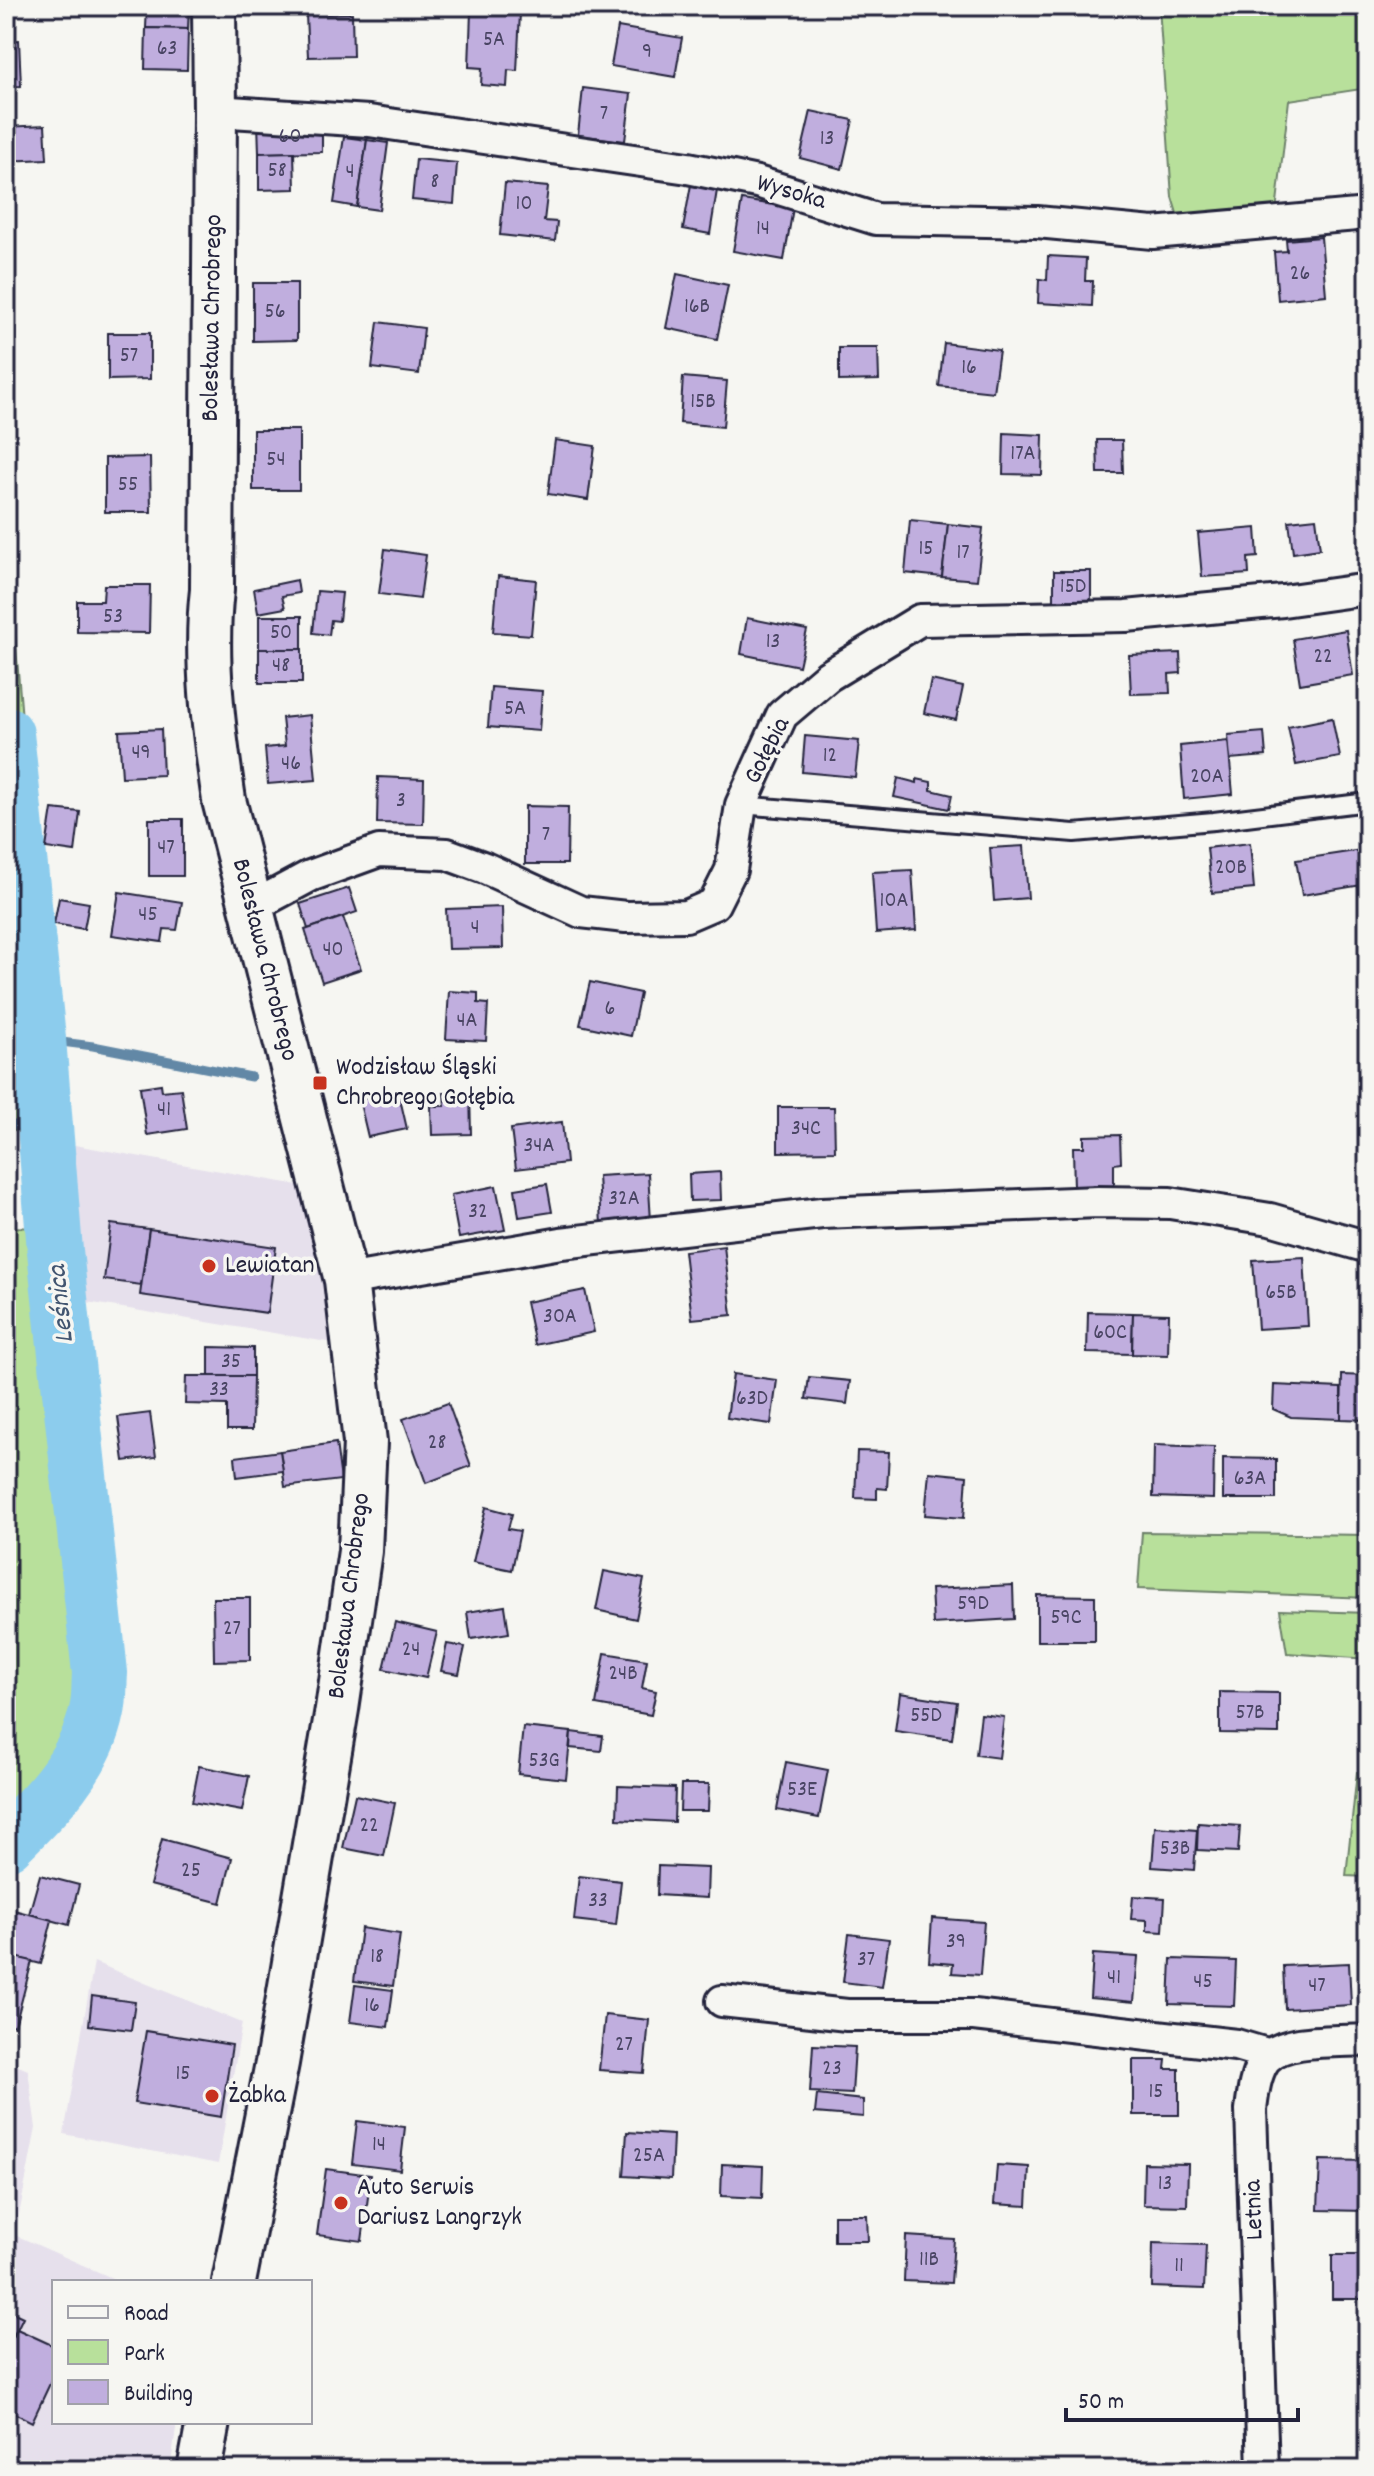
<svg xmlns="http://www.w3.org/2000/svg" width="1374" height="2476" font-family="Dekko,sans-serif">
	<rect width="100%" height="100%" fill="#f6f6f2"/>
	<filter id="ink" filterUnits="userSpaceOnUse"><feTurbulence type="fractalNoise" baseFrequency=".0125" numOctaves="2"/><feDisplacementMap in="SourceGraphic" scale="16" xChannelSelector="R" yChannelSelector="G"/><feConvolveMatrix kernelMatrix="1 2 1 2 8 2 1 2 1" color-interpolation-filters="sRGB"/></filter>
	<g filter="url(#ink)">
		<g fill="#e6e0ec">
			<polygon points="58,1142 304,1186 339,1344 69,1299"/>
			<polygon points="94,1962 242,2023 218,2164 64,2134"/>
			<polygon points="6,2061 28,2070 36,2128 15,2235 121,2282 54,2282 54,2422 177,2422 170,2470 6,2470"/>
		</g>
		<g fill="#b8e09b" stroke="#6d816b" stroke-width="2">
			<polygon points="1159,6 1368,6 1368,88 1289,100 1273,237 1186,243 1172,197"/>
			<polygon points="6,526 34,864 8,923 28,1132 6,1129"/>
			<polygon points="6,1227 41,1228 84,1687 76,1725 56,1766 6,1813"/>
			<polygon points="1142,1532 1368,1535 1368,1598 1138,1589"/>
			<polygon points="1280,1610 1368,1613 1368,1659 1287,1653"/>
			<polygon points="1357,1772 1368,1772 1368,1877 1346,1876"/>
		</g>
		<g fill="none" stroke-linecap="round" stroke-linejoin="round">
			<g stroke="#6288a6" stroke-width="9">
				<polyline points="38,1039 93,1046 251,1077"/>
				<polyline points="6,1124 46,1129"/>
			</g>
			<path stroke="#8ccced" stroke-width="56" d="M6,734L38,1039L55,1251L100,1673C99,1685 100,1699 97,1711C87,1763 43,1807 6,1843"/>
		</g>
		<g fill="#c0aede" stroke="#22223b" stroke-width="2">
			<polygon points="147,6 189,6 188,29 146,28"/>
			<polygon points="685,6 718,6 716,14"/>
			<polygon points="471,11 520,13 517,71 508,70 507,87 481,85 482,68 469,67"/>
			<polygon points="352,13 353,56 308,57 306,15"/>
			<polygon points="618,27 682,38 675,77 611,66"/>
			<polygon points="146,28 188,29 187,70 145,69"/>
			<polygon points="19,40 21,86 6,87 6,41"/>
			<polygon points="583,88 631,94 625,141 578,135"/>
			<polygon points="811,111 853,120 842,169 800,158"/>
			<polygon points="322,121 322,152 259,153 258,122"/>
			<polygon points="45,125 47,159 6,161 6,127"/>
			<polygon points="344,137 367,140 357,207 334,203"/>
			<polygon points="367,140 388,143 379,210 357,207"/>
			<polygon points="294,152 295,189 259,190 259,153"/>
			<polygon points="416,159 457,163 454,204 412,200"/>
			<polygon points="692,179 718,184 710,234 683,229"/>
			<polygon points="505,183 548,187 544,221 557,222 555,241 500,235"/>
			<polygon points="742,200 793,208 784,260 733,251"/>
			<polygon points="1321,237 1326,295 1278,300 1274,252 1287,251 1286,240"/>
			<polygon points="1048,256 1086,258 1085,281 1093,281 1092,306 1038,303 1039,279 1047,280"/>
			<polygon points="677,274 728,285 717,339 666,328"/>
			<polygon points="253,283 297,283 297,340 253,341"/>
			<polygon points="378,322 424,328 419,374 372,368"/>
			<polygon points="108,333 150,333 150,379 108,380"/>
			<polygon points="944,343 999,350 993,392 939,386"/>
			<polygon points="839,348 878,348 879,380 839,381"/>
			<polygon points="683,377 727,381 723,427 680,423"/>
			<rect x="253" y="430" width="46" height="60"/>
			<polygon points="1004,433 1043,435 1042,475 1003,474"/>
			<polygon points="555,440 595,446 588,500 548,494"/>
			<polygon points="1097,440 1122,440 1123,473 1098,473"/>
			<polygon points="150,457 151,512 105,512 105,458"/>
			<polygon points="1316,518 1320,549 1293,553 1289,521"/>
			<polygon points="910,520 948,524 942,577 905,573"/>
			<polygon points="948,524 983,528 977,580 942,577"/>
			<polygon points="1256,528 1258,557 1248,558 1249,574 1202,577 1198,533"/>
			<polygon points="385,549 426,555 420,599 379,594"/>
			<rect x="1054" y="571" width="37" height="33"/>
			<polygon points="498,576 536,580 531,635 493,632"/>
			<polygon points="297,580 299,593 282,596 285,608 258,613 254,589"/>
			<polygon points="104,585 150,585 149,633 77,632 77,601 103,601"/>
			<polygon points="317,591 342,593 339,621 331,620 329,635 313,633"/>
			<rect x="259" y="616" width="43" height="33"/>
			<polygon points="747,618 807,630 799,666 741,654"/>
			<polygon points="1346,630 1353,675 1300,684 1293,639"/>
			<rect x="259" y="649" width="43" height="34"/>
			<polygon points="1180,653 1181,673 1169,674 1170,693 1131,694 1129,655"/>
			<polygon points="931,680 963,687 956,720 924,713"/>
			<polygon points="491,687 542,691 539,731 488,727"/>
			<polygon points="310,715 316,780 268,784 265,748 285,746 282,718"/>
			<polygon points="1332,718 1340,757 1296,765 1288,727"/>
			<polygon points="161,729 163,775 122,777 119,731"/>
			<polygon points="1264,732 1266,756 1230,759 1228,735"/>
			<polygon points="805,736 859,741 855,777 802,772"/>
			<polygon points="1228,741 1233,794 1184,799 1180,746"/>
			<polygon points="378,777 424,779 423,824 377,823"/>
			<polygon points="898,778 917,783 917,779 931,782 931,790 952,795 949,809 894,797"/>
			<polygon points="525,806 568,807 567,864 525,864"/>
			<polygon points="52,809 80,812 75,852 46,848"/>
			<rect x="149" y="819" width="34" height="57"/>
			<polygon points="1250,843 1254,889 1212,893 1207,848"/>
			<polygon points="1024,846 1028,898 994,901 990,848"/>
			<polygon points="1368,849 1368,884 1302,895 1296,860"/>
			<polygon points="912,870 916,930 876,933 872,872"/>
			<polygon points="349,888 357,912 308,929 300,904"/>
			<polygon points="119,892 182,902 177,930 164,929 162,942 112,935"/>
			<polygon points="59,898 89,903 84,929 54,924"/>
			<polygon points="502,907 503,948 448,949 446,909"/>
			<polygon points="343,917 361,969 322,982 305,930"/>
			<polygon points="590,982 640,993 631,1036 580,1025"/>
			<polygon points="449,991 478,993 478,1003 488,1004 486,1041 446,1039"/>
			<polygon points="161,1084 162,1091 181,1089 187,1129 147,1135 140,1087"/>
			<polygon points="398,1090 407,1129 368,1137 359,1099"/>
			<polygon points="444,1093 470,1093 471,1134 432,1135 431,1106 445,1106"/>
			<polygon points="778,1107 834,1107 835,1151 778,1152"/>
			<polygon points="562,1122 566,1163 516,1169 511,1129"/>
			<polygon points="1120,1135 1121,1163 1114,1164 1114,1189 1074,1190 1073,1147 1084,1147 1084,1136"/>
			<polygon points="720,1172 721,1200 690,1201 689,1174"/>
			<polygon points="648,1173 651,1221 601,1224 598,1176"/>
			<polygon points="547,1184 552,1212 519,1217 515,1189"/>
			<polygon points="496,1186 505,1230 459,1238 451,1195"/>
			<polygon points="111,1224 149,1229 141,1285 104,1280"/>
			<polygon points="149,1229 276,1247 267,1313 140,1295"/>
			<polygon points="724,1246 732,1315 692,1319 684,1251"/>
			<polygon points="1304,1257 1308,1326 1258,1329 1253,1260"/>
			<polygon points="585,1290 594,1332 535,1345 526,1302"/>
			<polygon points="1088,1312 1133,1313 1132,1354 1087,1353"/>
			<polygon points="1133,1313 1169,1314 1168,1355 1132,1354"/>
			<polygon points="209,1347 253,1348 253,1376 209,1376"/>
			<polygon points="733,1374 777,1380 771,1424 727,1418"/>
			<polygon points="1342,1375 1368,1376 1368,1420 1341,1419"/>
			<polygon points="186,1376 253,1376 252,1430 227,1430 227,1405 185,1404"/>
			<polygon points="809,1377 850,1381 847,1404 806,1399"/>
			<polygon points="1274,1385 1341,1388 1341,1419 1291,1417 1273,1409"/>
			<polygon points="448,1403 471,1466 426,1483 403,1419"/>
			<polygon points="150,1413 156,1457 124,1461 118,1417"/>
			<polygon points="336,1443 341,1480 285,1487 280,1451"/>
			<polygon points="1154,1445 1214,1447 1213,1499 1153,1497"/>
			<polygon points="280,1451 283,1471 237,1477 235,1457"/>
			<polygon points="857,1451 889,1452 887,1489 877,1488 877,1499 855,1498"/>
			<polygon points="1223,1458 1276,1459 1276,1499 1223,1499"/>
			<polygon points="929,1472 967,1476 964,1518 925,1515"/>
			<polygon points="486,1507 512,1514 508,1529 520,1531 512,1570 473,1562"/>
			<polygon points="604,1571 644,1579 636,1619 596,1610"/>
			<polygon points="1013,1585 1014,1619 933,1624 931,1589"/>
			<polygon points="1037,1595 1095,1596 1095,1641 1037,1641"/>
			<polygon points="213,1598 250,1598 250,1660 214,1661"/>
			<polygon points="505,1606 509,1633 471,1639 467,1612"/>
			<polygon points="395,1622 437,1632 426,1678 384,1669"/>
			<polygon points="447,1644 465,1647 459,1674 441,1671"/>
			<polygon points="605,1653 647,1660 642,1688 656,1691 651,1715 596,1705"/>
			<polygon points="1220,1692 1279,1693 1279,1734 1220,1733"/>
			<polygon points="900,1693 957,1702 952,1739 895,1731"/>
			<polygon points="981,1714 1004,1717 999,1758 976,1755"/>
			<polygon points="523,1727 571,1732 566,1779 518,1774"/>
			<polygon points="571,1732 603,1736 601,1751 570,1748"/>
			<polygon points="786,1762 828,1770 819,1818 777,1810"/>
			<polygon points="199,1766 249,1776 242,1811 192,1802"/>
			<polygon points="681,1784 709,1784 708,1811 680,1811"/>
			<polygon points="618,1786 675,1788 674,1822 617,1819"/>
			<polygon points="355,1795 395,1803 384,1856 343,1848"/>
			<polygon points="1198,1823 1240,1826 1238,1852 1197,1850"/>
			<polygon points="1155,1827 1197,1830 1194,1870 1152,1867"/>
			<polygon points="162,1839 232,1858 221,1903 150,1885"/>
			<polygon points="658,1866 708,1868 707,1898 657,1895"/>
			<polygon points="40,1875 79,1885 69,1925 29,1914"/>
			<polygon points="579,1876 621,1881 616,1925 574,1920"/>
			<polygon points="1133,1896 1165,1898 1163,1932 1147,1931 1147,1920 1131,1919"/>
			<polygon points="6,1908 52,1920 41,1964 6,1955"/>
			<polygon points="932,1918 984,1922 980,1975 952,1973 953,1964 929,1962"/>
			<polygon points="361,1928 400,1934 393,1986 354,1981"/>
			<polygon points="849,1934 889,1939 882,1987 843,1982"/>
			<polygon points="1093,1954 1138,1957 1134,2002 1090,1998"/>
			<polygon points="6,1955 32,1961 15,2026 6,2023"/>
			<polygon points="1171,1959 1236,1961 1234,2006 1169,2004"/>
			<polygon points="1349,1963 1351,2005 1285,2009 1283,1966"/>
			<polygon points="355,1985 393,1990 388,2027 350,2022"/>
			<polygon points="92,1996 135,2002 131,2030 89,2025"/>
			<polygon points="605,2015 649,2020 644,2073 599,2070"/>
			<polygon points="146,2031 232,2045 221,2117 134,2103"/>
			<polygon points="813,2045 855,2047 852,2094 810,2092"/>
			<polygon points="1133,2060 1166,2060 1165,2069 1179,2069 1179,2115 1133,2115"/>
			<polygon points="817,2095 863,2100 863,2117 815,2113"/>
			<polygon points="357,2121 405,2127 400,2170 352,2164"/>
			<polygon points="627,2132 673,2135 671,2179 624,2176"/>
			<polygon points="1320,2160 1368,2161 1366,2211 1318,2210"/>
			<polygon points="1144,2163 1188,2164 1187,2206 1143,2205"/>
			<polygon points="722,2164 763,2166 762,2198 721,2196"/>
			<polygon points="997,2165 1029,2167 1027,2206 994,2204"/>
			<polygon points="326,2169 371,2175 362,2241 317,2235"/>
			<polygon points="834,2215 867,2215 868,2241 834,2241"/>
			<polygon points="906,2236 954,2239 951,2283 904,2281"/>
			<polygon points="1153,2243 1206,2245 1204,2289 1152,2287"/>
			<rect x="1332" y="2255" width="36" height="44"/>
			<polygon points="6,2309 23,2317 6,2352"/>
			<polygon points="17,2329 54,2346 54,2375 32,2422 6,2409 6,2352"/>
		</g>
		<g fill="none" stroke-linecap="round" stroke-linejoin="round">
			<defs>
				<polyline id="lane" points="741,805 1074,833 1214,821 1368,802"/>
				<g id="street">
					<polyline points="215,111 369,121 688,168 757,182 876,219 1037,222 1153,233 1368,214"/>
					<polyline points="250,908 310,876 379,851 447,854 485,868 581,912 626,917 686,916 714,904 731,870 741,805 782,715 828,676 920,620 1126,616 1283,601 1368,589"/>
					<polyline points="346,1280 561,1243 822,1213 1098,1202 1170,1203 1270,1219 1368,1247"/>
					<polyline points="722,2001 847,2015 974,2015 1236,2045 1270,2055"/>
					<path d="M1263,2470L1251,2110C1253,2094 1255,2075 1264,2061C1281,2037 1341,2042 1368,2040"/>
				</g>
				<g id="secondary">
					<path d="M214,6L215,111L212,590C204,659 214,732 224,800L346,1280L365,1442L360,1551L337,1709L277,2063L234,2282"/>
					<polyline points="199,2470 208,2422"/>
				</g>
			</defs>
			<use href="#lane" stroke="#22223b" stroke-width="22"/>
			<use href="#street" stroke="#22223b" stroke-width="36"/>
			<use href="#secondary" stroke="#22223b" stroke-width="48"/>
			<use href="#lane" stroke="#f6f6f2" stroke-width="16"/>
			<use href="#street" stroke="#f6f6f2" stroke-width="30"/>
			<use href="#secondary" stroke="#f6f6f2" stroke-width="42"/>
		</g>
	</g>
	<g fill="#c8321e" stroke="#f6f6f2" stroke-width="3">
		<rect x="312" y="1075" width="16" height="16" rx="4"/>
		<circle cx="209" cy="1266" r="8"/>
		<circle cx="212" cy="2096" r="8"/>
		<circle cx="341" cy="2203" r="8"/>
	</g>
	<g text-anchor="middle" dominant-baseline="central" stroke-width="7" stroke-linejoin="round" paint-order="stroke">
		<g font-size="22" fill="#4a4564">
			<text x="494" y="40">5A</text>
			<text x="167" y="49">63</text>
			<text x="647" y="52">9</text>
			<text x="604" y="114">7</text>
			<text x="290" y="137">60</text>
			<text x="827" y="139">13</text>
			<text x="277" y="171">58</text>
			<text x="350" y="172">4</text>
			<text x="435" y="182">8</text>
			<text x="524" y="204">10</text>
			<text x="763" y="229">14</text>
			<text x="1300" y="274">26</text>
			<text x="697" y="307">16B</text>
			<text x="275" y="312">56</text>
			<text x="129" y="356">57</text>
			<text x="969" y="368">16</text>
			<text x="703" y="402">15B</text>
			<text x="1023" y="454">17A</text>
			<text x="276" y="460">54</text>
			<text x="128" y="485">55</text>
			<text x="926" y="549">15</text>
			<text x="963" y="553">17</text>
			<text x="1073" y="587">15D</text>
			<text x="113" y="617">53</text>
			<text x="281" y="633">50</text>
			<text x="773" y="642">13</text>
			<text x="1323" y="657">22</text>
			<text x="281" y="666">48</text>
			<text x="515" y="709">5A</text>
			<text x="141" y="753">49</text>
			<text x="830" y="756">12</text>
			<text x="291" y="764">46</text>
			<text x="1207" y="777">20A</text>
			<text x="401" y="801">3</text>
			<text x="546" y="835">7</text>
			<text x="166" y="848">47</text>
			<text x="1231" y="868">20B</text>
			<text x="894" y="901">10A</text>
			<text x="148" y="915">45</text>
			<text x="475" y="928">4</text>
			<text x="333" y="950">40</text>
			<text x="610" y="1009">6</text>
			<text x="467" y="1021">4A</text>
			<text x="164" y="1110">41</text>
			<text x="806" y="1129">34C</text>
			<text x="539" y="1146">34A</text>
			<text x="624" y="1199">32A</text>
			<text x="478" y="1212">32</text>
			<text x="1281" y="1293">65B</text>
			<text x="560" y="1317">30A</text>
			<text x="1110" y="1333">60C</text>
			<text x="231" y="1362">35</text>
			<text x="219" y="1390">33</text>
			<text x="752" y="1399">63D</text>
			<text x="437" y="1443">28</text>
			<text x="1250" y="1479">63A</text>
			<text x="973" y="1604">59D</text>
			<text x="1066" y="1618">59C</text>
			<text x="232" y="1629">27</text>
			<text x="411" y="1650">24</text>
			<text x="623" y="1674">24B</text>
			<text x="1250" y="1713">57B</text>
			<text x="926" y="1716">55D</text>
			<text x="544" y="1761">53G</text>
			<text x="802" y="1790">53E</text>
			<text x="369" y="1826">22</text>
			<text x="1175" y="1849">53B</text>
			<text x="191" y="1871">25</text>
			<text x="598" y="1901">33</text>
			<text x="956" y="1942">39</text>
			<text x="377" y="1957">18</text>
			<text x="866" y="1960">37</text>
			<text x="1114" y="1978">41</text>
			<text x="1203" y="1982">45</text>
			<text x="1317" y="1986">47</text>
			<text x="372" y="2006">16</text>
			<text x="624" y="2045">27</text>
			<text x="832" y="2069">23</text>
			<text x="183" y="2074">15</text>
			<text x="1156" y="2092">15</text>
			<text x="379" y="2145">14</text>
			<text x="649" y="2156">25A</text>
			<text x="1165" y="2184">13</text>
			<text x="929" y="2260">11B</text>
			<text x="1179" y="2266">11</text>
		</g>
		<g font-size="26" fill="#22223b" stroke="#f6f6f2">
			<text transform="translate(791 193) rotate(16)">Wysoka</text>
			<text transform="translate(213 318) rotate(-89)">Bolesława Chrobrego</text>
			<text transform="translate(768 751) rotate(-63)">Gołębia</text>
			<text transform="translate(264 960) rotate(76)">Bolesława Chrobrego</text>
			<text transform="translate(350 1596) rotate(-83)">Bolesława Chrobrego</text>
			<text transform="translate(1255 2210) rotate(-92)">Letnia</text>
		</g>
		<g font-size="26" fill="#22223b" stroke="#f6f6f2" text-anchor="start">
			<text x="336" y="1068">Wodzisław Śląski<tspan x="336" dy="30">Chrobrego Gołębia</tspan></text>
			<text x="225" y="1266">Lewiatan</text>
			<text x="228" y="2096">Żabka</text>
			<text x="357" y="2188">Auto Serwis<tspan x="357" dy="30">Dariusz Langrzyk</tspan></text>
		</g>
		<g font-size="28" font-style="italic" fill="#425570" stroke="#f6f6f2">
			<text transform="translate(63 1304) rotate(-96)">Leśnica</text>
		</g>
	</g>
	<rect width="1374" height="2476" fill="none" stroke="#f6f6f2" stroke-width="32"/>
	<rect x="16" y="16" width="1342" height="2444" fill="none" stroke="#22223b" stroke-width="3" filter="url(#ink)"/>
	<rect x="52" y="2280" width="260" height="144" fill="#f6f6f2" stroke="#a1a1a9" stroke-width="2"/>
	<rect x="68" y="2306" width="40" height="12" fill="#f6f6f2" stroke="#a1a1a9" stroke-width="2"/>
	<text x="124" y="2320" font-size="24" fill="#22223b">Road</text>
	<rect x="68" y="2340" width="40" height="24" fill="#b8e09b" stroke="#a1a1a9" stroke-width="2"/>
	<text x="124" y="2360" font-size="24" fill="#22223b">Park</text>
	<rect x="68" y="2380" width="40" height="24" fill="#c0aede" stroke="#a1a1a9" stroke-width="2"/>
	<text x="124" y="2400" font-size="24" fill="#22223b">Building</text>
	<path d="M1066 2408v12h232v-12" fill="none" stroke="#22223b" stroke-width="4"/>
	<text x="1078" y="2408" font-size="24" fill="#22223b" stroke="#f6f6f2" stroke-width="6" paint-order="stroke">50 m</text>
</svg>
